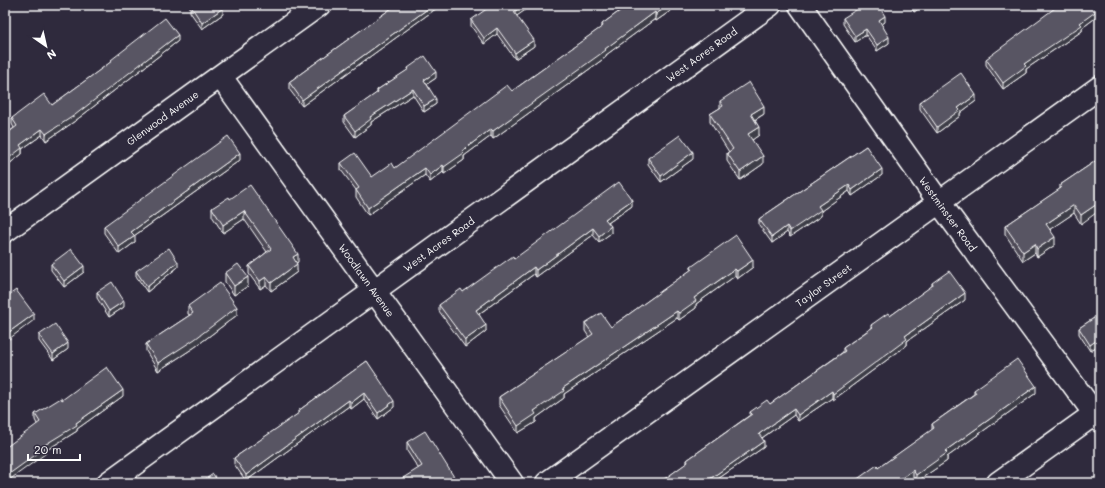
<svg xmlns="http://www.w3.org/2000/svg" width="1105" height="488" font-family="Mali,sans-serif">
	<rect width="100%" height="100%" fill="#2f2a3d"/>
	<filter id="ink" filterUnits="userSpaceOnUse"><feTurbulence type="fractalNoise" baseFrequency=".025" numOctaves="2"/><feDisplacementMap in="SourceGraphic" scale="8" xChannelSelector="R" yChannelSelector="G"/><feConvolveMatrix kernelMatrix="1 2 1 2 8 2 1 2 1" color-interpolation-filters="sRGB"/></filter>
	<g filter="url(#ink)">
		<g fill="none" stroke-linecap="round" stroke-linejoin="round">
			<defs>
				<g id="minor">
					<path id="s1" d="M800,5L939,202L1100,421"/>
					<path id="s2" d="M221,77L512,483"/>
					<path id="s3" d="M5,231L319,5"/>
					<path id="s4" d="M108,483L770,5"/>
					<path id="s5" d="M547,483L1100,87"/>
					<polyline points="998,483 1100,410"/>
				</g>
			</defs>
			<use href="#minor" stroke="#fff" stroke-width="25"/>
			<use href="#minor" stroke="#2f2a3d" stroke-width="22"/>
		</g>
		<g fill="#4d4956" stroke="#fff">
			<polygon points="190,5 223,14 202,29 190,12"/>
			<polygon points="396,5 441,5 302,106 289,89 289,82"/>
			<polygon points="531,5 531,6 516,16 534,46 515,59 497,34 484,44 471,26 471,20"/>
			<polygon points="628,5 679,5 656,21 655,19 606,55 606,57 493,139 491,136 464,156 464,160 444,174 443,172 430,182 425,175 368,215 356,197 356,190 341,170 341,163 372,177 395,168 512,91 602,27 602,24"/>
			<polygon points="909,5 924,5 914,12"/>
			<polygon points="1100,5 1100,12 1098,13 1098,16 1082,28 1082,31 1026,69 1026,73 1003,89 986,65 986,59"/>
			<polygon points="843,18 885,22 882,24 889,43 877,51 866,35 855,42 843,24"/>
			<polygon points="178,41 75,121 46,141 42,135 22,149 22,154 5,167 5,135 14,128 12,124 12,118 52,105 111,62 111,60"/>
			<polygon points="408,68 436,78 427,84 436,104 424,112 413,95 371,122 371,125 355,137 344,122 344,116 377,93 377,90 408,70"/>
			<polygon points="720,101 764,114 755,120 759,135 752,140 763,164 740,180 727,161 727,153 729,152 710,122 710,114 720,108"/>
			<polygon points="976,101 960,113 960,116 937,133 920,109 920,102"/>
			<polygon points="866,146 882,175 852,196 849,191 821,211 821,216 790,237 787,232 772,243 759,225 759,219"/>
			<polygon points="648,158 693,159 661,182 648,164"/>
			<polygon points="1100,158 1081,224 1074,213 1050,229 1055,245 1037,257 1035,253 1023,261 1005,234 1005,226 1060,189 1060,185"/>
			<polygon points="240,160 134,236 135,242 119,254 104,233 104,226"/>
			<polygon points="230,199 298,262 296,263 297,272 271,291 266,285 260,289 249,274 249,266 267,252 244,219 223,233 212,216 212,208"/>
			<polygon points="632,206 608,223 611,233 599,242 593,235 536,277 534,274 479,314 486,331 465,347 439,311 439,305 463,292 514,259"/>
			<polygon points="51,264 84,272 64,287 51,270"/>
			<polygon points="178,267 147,292 136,276 136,271"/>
			<polygon points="691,267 753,267 737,279 735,276 696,304 696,308 679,320 677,318 564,394 564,398 536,418 536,422 518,433 499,405 499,397 589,337 585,331 585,323 611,327 691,270"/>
			<polygon points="225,273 248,286 234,295 225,282"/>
			<polygon points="932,283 965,300 907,341 907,345 833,400 832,398 798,421 794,415 762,438 764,447 712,483 659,483 687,463 687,460 750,415 750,412 770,404 843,352 843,348 871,328 871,325 890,316 932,286"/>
			<polygon points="97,292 124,307 109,317 97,298"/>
			<polygon points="188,306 237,315 195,347 158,371 146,351 146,344 190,315 188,314"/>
			<polygon points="1100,314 1100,344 1090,351 1079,334 1079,328"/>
			<polygon points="39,335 68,349 53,360 39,341"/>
			<polygon points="367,361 394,407 378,419 364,399 351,409 349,406 246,481 234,464 234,458 298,414 298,411"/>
			<polygon points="974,390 1036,393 947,457 947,461 916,482 913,478 878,468 932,430 932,424 974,394"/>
			<polygon points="123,396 77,429 77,431 45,451 45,454 37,424 35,420 35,414 62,400"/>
			<polygon points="407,442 454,483 418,468 407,451"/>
		</g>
		<g fill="#3e3c46" stroke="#fff">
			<polygon points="433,5 441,5 302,106 302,100"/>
			<polygon points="523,5 531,5 531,6 514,18 514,12"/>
			<polygon points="669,5 679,5 656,21 656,14"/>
			<polygon points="915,5 924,5 914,12 914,6"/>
			<polygon points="1100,6 1100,12 1098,13 1098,16 1082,28 1082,31 1026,69 1026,73 1003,89 1003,83 1024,64 1080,23"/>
			<polygon points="223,8 223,14 202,29 202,23"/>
			<polygon points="655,12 655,19 606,55 606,57 493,139 493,131"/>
			<polygon points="885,16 885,22 879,26 879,20"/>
			<polygon points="497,28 497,34 484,44 484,38"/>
			<polygon points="866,29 866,35 855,42 855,36"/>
			<polygon points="178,35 178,41 75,121 46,141 46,134"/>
			<polygon points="889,37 889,43 877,51 877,45"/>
			<polygon points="534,40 534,46 515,59 515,53"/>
			<polygon points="436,72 436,78 424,86 424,80"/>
			<polygon points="413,89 413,95 371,122 371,125 355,137 355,131 370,117"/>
			<polygon points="976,95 976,101 960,113 960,116 937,133 937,127 958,108"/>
			<polygon points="436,99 436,104 424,112 424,106"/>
			<polygon points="764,106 764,114 751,122 751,114"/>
			<polygon points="759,127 759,135 748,143 748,134"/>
			<polygon points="42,129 42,135 22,149 22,154 5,167 5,161 20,145"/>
			<polygon points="491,129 491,136 464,156 464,160 444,174 444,167 462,151"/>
			<polygon points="693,152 693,159 661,182 661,176"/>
			<polygon points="240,153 240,160 131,238 131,232"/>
			<polygon points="763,156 763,164 740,180 740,172"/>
			<polygon points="443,165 443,172 430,182 430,175"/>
			<polygon points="425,168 425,175 368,215 368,208"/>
			<polygon points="882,169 882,175 852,196 852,190"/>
			<polygon points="849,185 849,191 821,211 821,216 790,237 790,231 818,206"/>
			<polygon points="632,200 632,206 605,225 605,219"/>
			<polygon points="1100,202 1100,210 1081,224 1081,215"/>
			<polygon points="1074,205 1074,213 1046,232 1046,224"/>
			<polygon points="244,211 244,219 223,233 223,225"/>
			<polygon points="611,226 611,233 599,242 599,236"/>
			<polygon points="787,226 787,232 772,243 772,237"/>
			<polygon points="593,228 593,235 536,277 536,270"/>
			<polygon points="135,236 135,242 119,254 119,247"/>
			<polygon points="1055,237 1055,245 1037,257 1037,249"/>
			<polygon points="1035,244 1035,253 1023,261 1023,252"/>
			<polygon points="298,254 298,262 293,265 293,257"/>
			<polygon points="753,260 753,267 737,279 737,271"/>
			<polygon points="178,262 178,267 147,292 147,287"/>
			<polygon points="297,264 297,272 271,291 271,283"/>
			<polygon points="84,266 84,272 64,287 64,281"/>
			<polygon points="534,267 534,274 476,316 476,310"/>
			<polygon points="735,269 735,276 696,304 696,308 679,320 679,313 694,298"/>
			<polygon points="248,277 248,286 234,295 234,286"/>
			<polygon points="266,277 266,285 260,289 260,281"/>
			<polygon points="965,293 965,300 907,341 907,345 833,400 833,394 905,336"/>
			<polygon points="124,301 124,307 109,317 109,311"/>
			<polygon points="237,307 237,315 195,347 158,371 158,363"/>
			<polygon points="677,311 677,318 564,394 564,398 536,418 536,422 518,433 518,426 534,411 563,388"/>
			<polygon points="34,314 34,320 5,342 5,335"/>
			<polygon points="486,325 486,331 465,347 465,340"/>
			<polygon points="1100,338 1100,344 1090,351 1090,345"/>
			<polygon points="68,343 68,349 53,360 53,354"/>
			<polygon points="1036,386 1036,393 947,457 947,461 916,482 916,475 945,451"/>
			<polygon points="123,390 123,396 77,429 77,431 45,451 45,454 5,483 5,477 43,446 76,423"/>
			<polygon points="832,391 832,398 798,421 798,415"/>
			<polygon points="364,393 364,399 351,409 351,403"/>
			<polygon points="349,400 349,406 246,481 246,475"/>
			<polygon points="394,401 394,407 378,419 378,413"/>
			<polygon points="794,409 794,415 759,440 759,434"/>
			<polygon points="764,441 764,447 712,483 704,483"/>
			<polygon points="913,470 913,478 905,483 895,483"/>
			<polygon points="454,477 454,483 445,483"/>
		</g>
		<g fill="#595564" stroke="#fff">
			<polygon points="190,5 221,5 223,8 202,23"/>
			<polygon points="396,5 433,5 302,100 289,82"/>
			<polygon points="492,5 523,5 514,12 534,40 515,53 497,28 484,38 471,20"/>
			<polygon points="628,5 669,5 656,14 655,12 605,49 606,50 493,131 491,129 462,151 464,153 444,167 443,165 430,175 425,168 368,208 356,190 359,188 341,163 355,153 372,177 392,163 395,168 507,85 512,91 603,26 602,24"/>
			<polygon points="864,5 878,5 885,16 879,20 889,37 877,45 866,29 855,36 843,18"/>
			<polygon points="1059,5 1100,5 1100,6 1097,8 1098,10 1080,23 1082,25 1024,64 1026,66 1003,83 986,59"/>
			<polygon points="165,18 178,35 75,115 46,134 42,129 20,145 22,148 5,161 5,135 17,126 12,118 44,94 52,105 112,61 111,60"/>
			<polygon points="425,56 436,72 424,80 436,99 424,106 413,89 370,117 371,119 355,131 344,116 378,92 377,90 409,69 408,68"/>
			<polygon points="961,73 976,95 958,108 960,110 937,127 920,102"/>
			<polygon points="749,82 764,106 751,114 759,127 748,134 763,156 740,172 727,153 733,149 710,114 723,106 720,101"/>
			<polygon points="680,135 693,152 661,176 648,158"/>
			<polygon points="228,136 240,153 131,232 135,236 119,247 104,226"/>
			<polygon points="866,146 882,169 852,190 849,185 818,206 821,210 790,231 787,226 772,237 759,219"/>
			<polygon points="1100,158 1100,202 1081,215 1074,205 1046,224 1055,237 1037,249 1035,244 1023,252 1005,226 1061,188 1060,185"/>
			<polygon points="619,182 632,200 605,219 611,226 599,236 593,228 536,270 534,267 476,310 486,325 465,340 439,305 461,289 463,292 513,256 514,259"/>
			<polygon points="250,185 298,254 293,257 297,264 271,283 266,277 260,281 249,266 271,249 244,211 223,225 212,208 229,197 230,199"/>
			<polygon points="736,235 753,260 737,271 735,269 694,298 696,301 679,313 677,311 563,388 564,391 534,411 536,414 518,426 499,397 593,334 585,323 601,313 611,327 692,269 691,267"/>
			<polygon points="169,248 178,262 147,287 136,271"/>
			<polygon points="71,249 84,266 64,281 51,264"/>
			<polygon points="238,264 248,277 234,286 225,273"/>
			<polygon points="949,271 965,293 905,336 907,339 833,394 832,391 798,415 794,409 759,434 764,441 704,483 659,483 688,462 687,460 752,414 750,412 767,400 770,404 845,351 843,348 873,327 871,325 888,313 890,316 933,285 932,283"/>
			<polygon points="112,282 124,301 109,311 97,292"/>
			<polygon points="220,283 237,307 195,339 158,363 146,344 193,313 188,306"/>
			<polygon points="16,290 34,314 5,335 5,298"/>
			<polygon points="1100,314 1100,338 1090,345 1079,328"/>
			<polygon points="55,324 68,343 53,354 39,335"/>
			<polygon points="1017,359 1036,386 945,451 947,453 916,475 913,470 895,483 852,483 877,465 878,468 934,428 932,424 976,393 974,390"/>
			<polygon points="367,361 394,401 378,413 364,393 351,403 349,400 246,475 234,458 299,413 298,411"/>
			<polygon points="107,367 123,390 76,423 77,425 43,446 45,448 5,477 5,448 40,422 35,414 61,398 62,400"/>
			<polygon points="425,431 454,477 445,483 395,483 422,466 407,442"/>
			<polygon points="213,474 219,483 200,483"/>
			<polygon points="388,479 390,483 382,483"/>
		</g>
	</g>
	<g text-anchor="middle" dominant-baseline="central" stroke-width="4" stroke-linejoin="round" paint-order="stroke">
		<g font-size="10" fill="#fff" stroke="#2f2a3d">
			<text stroke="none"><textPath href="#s4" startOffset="732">West Acres Road</textPath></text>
			<text stroke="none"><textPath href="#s3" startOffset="194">Glenwood Avenue</textPath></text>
			<text stroke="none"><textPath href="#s1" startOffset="256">Westminster Road</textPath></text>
			<text stroke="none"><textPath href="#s4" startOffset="408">West Acres Road</textPath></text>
			<text stroke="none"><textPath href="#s2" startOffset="250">Woodlawn Avenue</textPath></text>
			<text stroke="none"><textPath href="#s5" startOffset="340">Taylor Street</textPath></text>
		</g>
	</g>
	<rect width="1105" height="488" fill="none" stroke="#2f2a3d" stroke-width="20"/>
	<rect x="10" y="10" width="1085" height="468" fill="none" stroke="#fff" stroke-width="1.5" filter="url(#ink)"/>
	<g transform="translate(46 46) rotate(146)" stroke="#2f2a3d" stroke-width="3" paint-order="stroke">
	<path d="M0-3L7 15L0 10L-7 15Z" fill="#ffffff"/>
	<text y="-6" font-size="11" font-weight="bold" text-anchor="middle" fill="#ffffff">N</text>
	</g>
	<path d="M28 454v6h52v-6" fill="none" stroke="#ffffff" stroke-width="2"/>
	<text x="34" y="454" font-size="12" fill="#ffffff" stroke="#2f2a3d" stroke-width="3" paint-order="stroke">20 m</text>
</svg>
